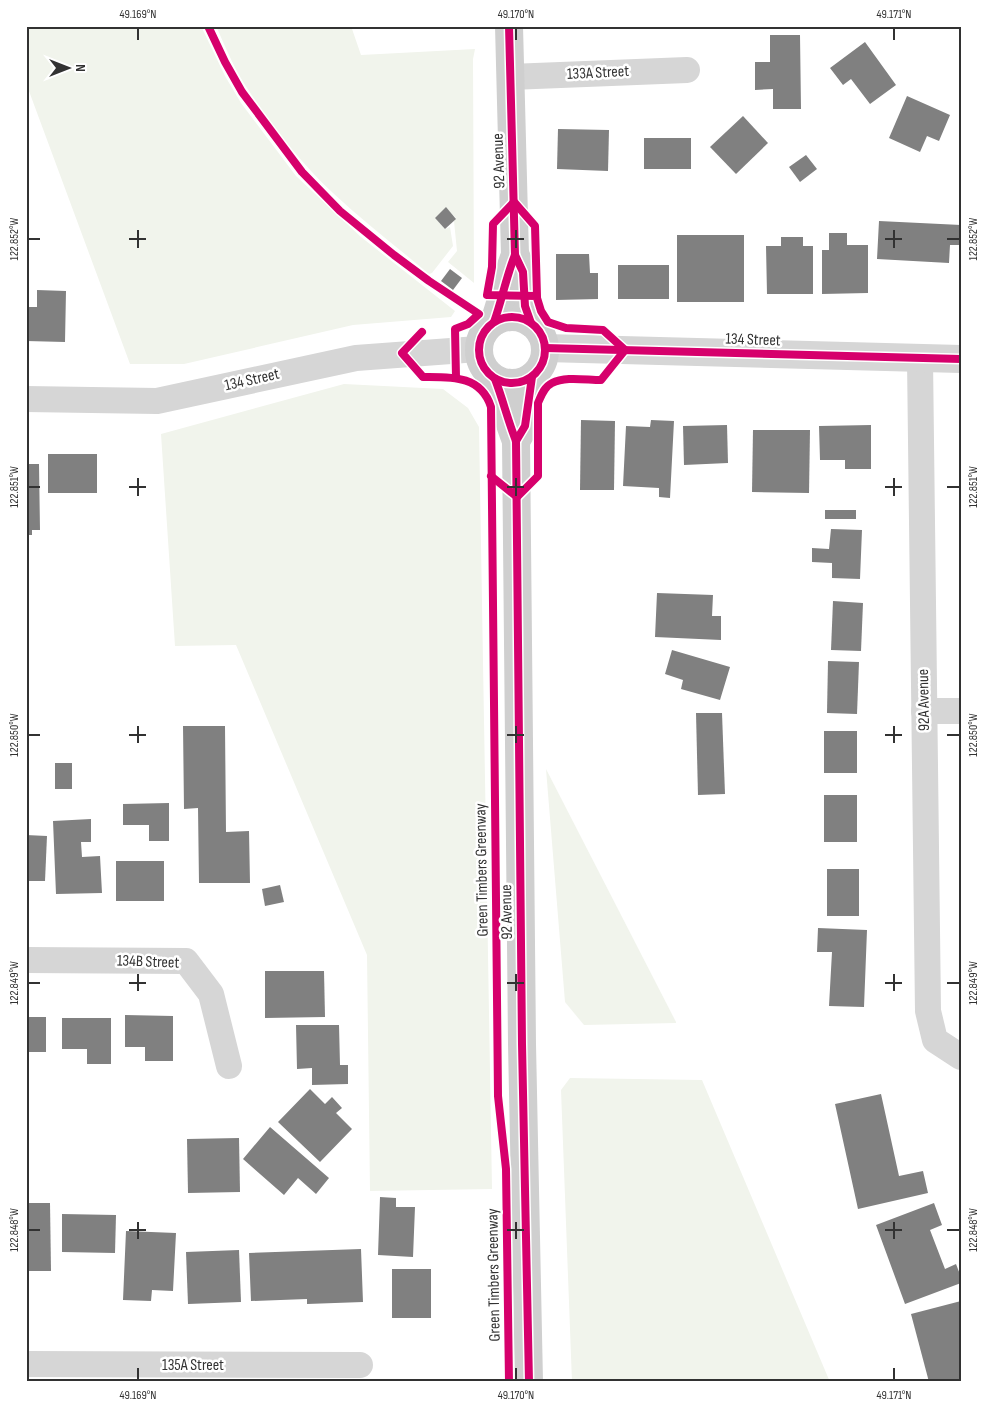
<svg xmlns="http://www.w3.org/2000/svg" width="987" height="1408" font-family="'Sofia Sans Condensed',sans-serif">
	<rect width="100%" height="100%" fill="#fff"/>
	<g fill="#f1f4ec">
		<polygon points="26,26 201,26 225,76 241,103 296,176 361,237 455,311 451,317 353,325 184,364 130,364 26,83"/>
		<path d="M216,26H351L361,55L475,49L473,59L474,283L448,262L457,251L454,221L456,218L446,208L435,218L445,229L450,227L453,246L432,273L429,274C397,247 364,222 333,193C301,163 273,127 249,91C235,71 226,48 216,26Z"/>
		<polygon points="344,384 443,389 468,408 479,427 492,1189 370,1191 367,955 236,645 175,646 161,434"/>
		<polygon points="546,769 676,1022 676,1023 584,1025 565,1002"/>
		<polygon points="570,1078 702,1080 830,1382 572,1382 561,1090"/>
	</g>
	<g fill="#808080">
		<polygon points="770,35 800,35 801,109 773,109 773,89 755,90 755,62 770,62"/>
		<polygon points="865,42 896,85 870,104 851,79 843,85 830,68"/>
		<polygon points="907,96 950,115 939,141 927,136 920,152 889,138"/>
		<polygon points="743,116 768,143 736,174 710,147"/>
		<polygon points="558,129 609,130 608,171 557,169"/>
		<rect x="644" y="138" width="47" height="31"/>
		<polygon points="806,155 817,169 800,182 789,167"/>
		<polygon points="446,207 456,219 445,229 435,218"/>
		<polygon points="879,221 961,225 960,245 950,245 949,263 877,259"/>
		<polygon points="829,233 847,233 847,245 868,245 868,293 822,294 822,250 829,250"/>
		<rect x="677" y="235" width="67" height="67"/>
		<polygon points="781,237 803,237 803,246 813,246 813,294 767,294 766,246 781,246"/>
		<polygon points="556,254 589,254 590,273 598,273 598,299 556,300"/>
		<rect x="618" y="265" width="51" height="34"/>
		<polygon points="450,269 462,278 453,290 441,281"/>
		<polygon points="37,290 66,291 65,342 26,341 26,307 37,307"/>
		<polygon points="581,420 615,421 614,490 580,490"/>
		<polygon points="651,420 674,421 670,498 659,497 659,488 623,486 626,426 650,427"/>
		<polygon points="727,425 728,463 684,465 683,426"/>
		<polygon points="871,425 871,469 845,469 845,460 820,460 819,426"/>
		<polygon points="753,430 810,430 809,493 752,492"/>
		<rect x="48" y="454" width="49" height="39"/>
		<polygon points="26,464 39,464 40,530 32,530 32,535 26,535"/>
		<rect x="825" y="510" width="31" height="9"/>
		<polygon points="831,529 862,530 860,579 832,578 832,563 812,562 812,548 829,549"/>
		<polygon points="657,593 713,595 712,616 721,616 721,640 655,637"/>
		<polygon points="833,601 863,603 861,651 831,650"/>
		<polygon points="672,650 730,667 720,700 681,689 683,680 665,674"/>
		<polygon points="828,661 859,662 857,714 827,713"/>
		<polygon points="696,713 722,713 725,794 698,795"/>
		<polygon points="183,726 225,726 226,832 249,831 250,883 199,883 198,808 184,809"/>
		<rect x="824" y="731" width="33" height="42"/>
		<rect x="55" y="763" width="17" height="26"/>
		<rect x="824" y="795" width="33" height="47"/>
		<polygon points="169,803 169,841 149,841 149,825 123,825 123,804"/>
		<polygon points="91,819 91,842 81,842 82,857 100,856 102,893 56,894 53,821"/>
		<polygon points="26,835 47,836 45,881 26,881"/>
		<rect x="116" y="861" width="48" height="40"/>
		<rect x="827" y="869" width="32" height="47"/>
		<polygon points="280,885 284,902 265,906 262,889"/>
		<polygon points="818,928 867,930 864,1007 829,1006 832,952 817,952"/>
		<polygon points="265,971 324,971 325,1017 265,1018"/>
		<polygon points="125,1015 173,1016 173,1061 145,1061 145,1047 125,1047"/>
		<rect x="26" y="1017" width="20" height="35"/>
		<polygon points="62,1018 111,1018 111,1064 87,1064 87,1049 62,1049"/>
		<polygon points="296,1025 339,1025 340,1065 348,1065 348,1084 312,1085 312,1068 297,1069"/>
		<polygon points="310,1089 325,1104 332,1097 342,1108 336,1113 352,1129 320,1162 278,1122"/>
		<polygon points="881,1094 899,1176 923,1171 928,1193 858,1209 835,1104"/>
		<polygon points="270,1127 329,1178 316,1194 298,1178 284,1195 243,1159"/>
		<polygon points="239,1138 240,1192 188,1193 187,1139"/>
		<polygon points="380,1197 396,1198 396,1207 415,1207 413,1257 378,1255"/>
		<polygon points="26,1203 50,1203 51,1271 26,1271"/>
		<polygon points="934,1203 942,1225 930,1230 945,1269 956,1264 961,1277 961,1283 905,1304 876,1225"/>
		<polygon points="62,1214 116,1215 115,1253 62,1252"/>
		<polygon points="126,1231 176,1233 173,1291 152,1290 151,1301 123,1300"/>
		<polygon points="361,1249 363,1302 307,1304 307,1299 251,1301 249,1253"/>
		<polygon points="239,1250 241,1302 188,1304 186,1252"/>
		<rect x="392" y="1269" width="39" height="49"/>
		<polygon points="961,1301 961,1382 929,1382 911,1314"/>
	</g>
	<g fill="none" stroke-linecap="round" stroke-linejoin="round">
		<g stroke="#d6d6d6" stroke-width="26">
			<polyline points="510,77 687,70"/>
			<polyline points="920,359 928,1011 935,1040 961,1057"/>
			<polyline points="26,399 157,401 356,358 478,349"/>
			<polyline points="924,711 961,711"/>
			<polyline points="26,960 186,961 211,994 229,1066"/>
			<polyline points="26,1364 360,1365"/>
		</g>
		<polyline stroke="#d6d6d6" stroke-width="28" points="545,348 961,359"/>
		<g stroke="#cfcfcf" stroke-width="28">
			<polyline points="516,256 523,272 525,306 531,323"/>
			<circle cx="512" cy="350" r="33"/>
			<path d="M494,322C502,300 506,277 515,255L509,26"/>
			<path d="M495,379C503,400 508,421 516,441L522,1044L529,1382"/>
			<polyline points="516,441 525,426 532,377"/>
		</g>
		<defs>
			<g id="cycleway">
				<polyline points="208,26 225,62 242,92 302,172 340,211 394,255 429,281 479,314 468,324 455,329 456,377"/>
				<polyline points="515,255 523,272 525,306 531,323"/>
				<circle cx="512" cy="350" r="33"/>
				<path d="M494,322C502,300 506,277 515,255L509,26"/>
				<path d="M422,332L402,353L423,377C451,377 481,375 491,407L498,1096L506,1169L509,1382"/>
				<polyline points="545,348 961,359"/>
				<path d="M495,379C503,400 508,421 516,441L522,1044L529,1382"/>
				<polyline points="516,441 525,426 532,377"/>
				<path d="M491,476L517,497L538,476V403C541,396 544,387 552,383C565,376 586,380 601,380L625,350L603,330L566,328L548,322L541,311L537,298V296L535,226L514,202L493,224L492,267L487,295L537,296"/>
			</g>
		</defs>
		<use href="#cycleway" stroke="#fff" stroke-width="11"/>
		<use href="#cycleway" stroke="#d6006c" stroke-width="8"/>
	</g>
	<path fill="none" stroke="#323232" stroke-width="2" d="M138,28V40M516,28V40M894,28V40M138,230V248M516,230V248M894,230V248M28,239H40M129,239H146M507,239H524M885,239H902M947,239H960M138,478V496M516,478V496M894,478V496M28,487H40M129,487H146M507,487H524M885,487H902M947,487H960M138,726V743M516,726V743M894,726V743M28,735H40M129,735H146M507,735H524M885,735H902M947,735H960M138,974V991M516,974V991M894,974V991M28,983H40M129,983H146M507,983H524M885,983H902M947,983H960M138,1222V1239M516,1222V1239M894,1222V1239M28,1230H40M129,1230H146M507,1230H524M885,1230H902M947,1230H960M138,1368V1380M516,1368V1380M894,1368V1380"/>
	<g text-anchor="middle" dominant-baseline="central" stroke-width="5" stroke-linejoin="round" paint-order="stroke">
		<g font-size="16" fill="#323232" stroke="#fff">
			<text transform="translate(598 73) rotate(-3)">133A Street</text>
			<text transform="translate(499 161) rotate(-92)">92 Avenue</text>
			<text transform="translate(753 340) rotate(2)">134 Street</text>
			<text transform="translate(252 380) rotate(-13)">134 Street</text>
			<text transform="translate(924 700) rotate(-91)">92A Avenue</text>
			<text transform="translate(482 870) rotate(-91)">Green Timbers Greenway</text>
			<text transform="translate(507 912) rotate(-91)">92 Avenue</text>
			<text transform="translate(148 962) rotate(2)">134B Street</text>
			<text transform="translate(494 1275) rotate(-91)">Green Timbers Greenway</text>
			<text x="193" y="1365">135A Street</text>
		</g>
	</g>
	<rect width="987" height="1408" fill="none" stroke="#ffffff" stroke-width="55"/>
	<g transform="translate(68 68) rotate(90)" stroke="#ffffff" stroke-width="4" paint-order="stroke">
	<path d="M0-4L9 19L0 12L-9 19Z" fill="#323232"/>
	<text y="-8" font-size="14" font-weight="bold" text-anchor="middle" fill="#323232">N</text>
	</g>
	<rect x="28" y="28" width="932" height="1352" fill="none" stroke="#323232" stroke-width="2"/>
	<g font-size="12" text-anchor="middle" fill="#323232">
		<text x="138" y="18">49.169°N</text>
		<text x="516" y="18">49.170°N</text>
		<text x="894" y="18">49.171°N</text>
		<text transform="translate(973 239) rotate(-90)" y="4">122.852°W</text>
		<text transform="translate(14 239) rotate(-90)" y="4">122.852°W</text>
		<text transform="translate(973 487) rotate(-90)" y="4">122.851°W</text>
		<text transform="translate(14 487) rotate(-90)" y="4">122.851°W</text>
		<text transform="translate(14 735) rotate(-90)" y="4">122.850°W</text>
		<text transform="translate(973 735) rotate(-90)" y="4">122.850°W</text>
		<text transform="translate(973 983) rotate(-90)" y="4">122.849°W</text>
		<text transform="translate(14 983) rotate(-90)" y="4">122.849°W</text>
		<text transform="translate(973 1230) rotate(-90)" y="4">122.848°W</text>
		<text transform="translate(14 1230) rotate(-90)" y="4">122.848°W</text>
		<text x="138" y="1399">49.169°N</text>
		<text x="516" y="1399">49.170°N</text>
		<text x="894" y="1399">49.171°N</text>
	</g>
</svg>
